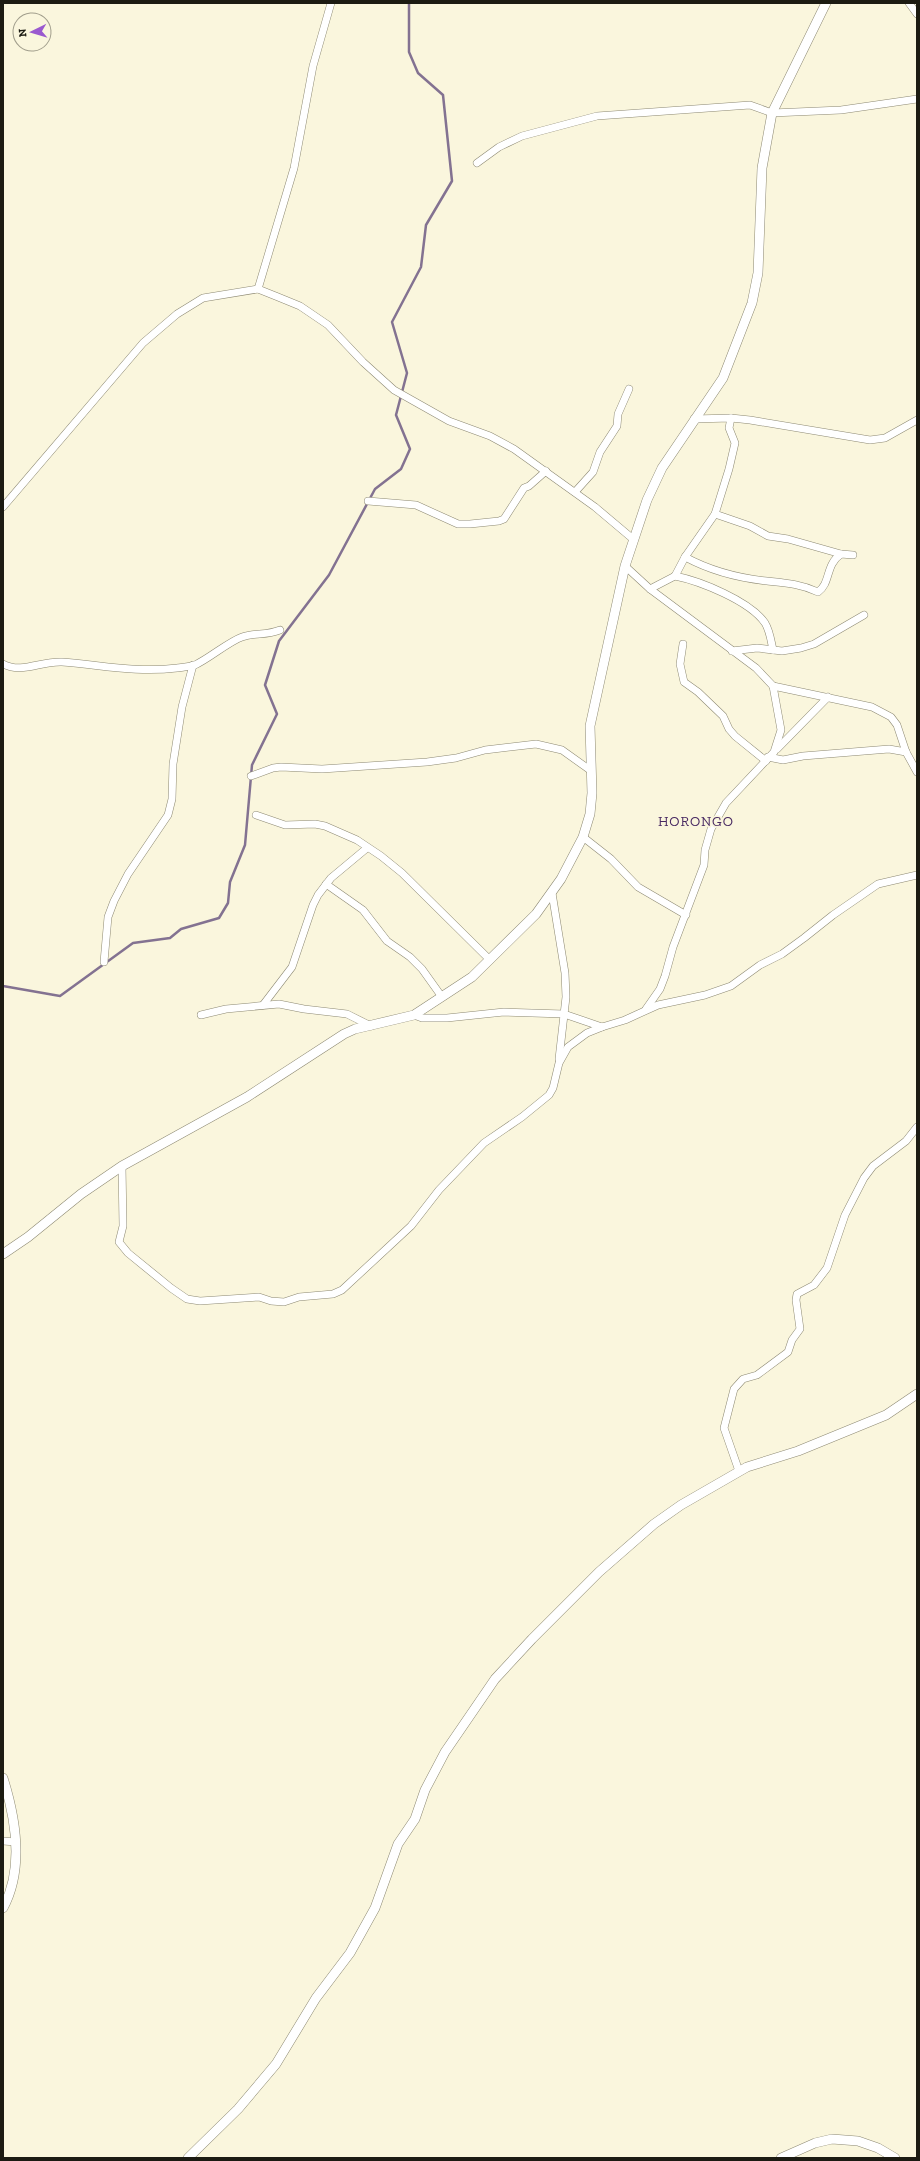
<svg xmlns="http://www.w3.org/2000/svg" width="920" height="2161" font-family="'Zilla Slab',serif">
	<rect width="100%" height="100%" fill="#faf6dd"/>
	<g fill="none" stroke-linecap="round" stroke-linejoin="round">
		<polyline stroke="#837291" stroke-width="2.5" points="3,986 60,996 133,943 170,938 181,929 219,918 228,903 230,882 245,845 252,765 277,714 265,685 279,641 329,575 375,489 401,469 410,449 396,415 407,373 392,322 421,267 426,225 452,181 443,95 418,73 409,52 409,3"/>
		<defs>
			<g id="minor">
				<polyline points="909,3 917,14"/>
				<polyline points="477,163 499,147 522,136 597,116 750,105 772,113 841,110 917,99"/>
				<polyline points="258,289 294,168 313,66 331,3"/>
				<polyline points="694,419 731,418 750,420 870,440 885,438 917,420"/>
				<polyline points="575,492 593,472 600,452 617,426 618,414 629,389"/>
				<polyline points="368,501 416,505 458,524 470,524 499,521 504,519 524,488 529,486 546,471"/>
				<polyline points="3,507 143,343 177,314 203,298 258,289 278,297 300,306 328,325 363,362 394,390 449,421 490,436 514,449 595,507 633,539"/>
				<polyline points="715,514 750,526 768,536 788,539 841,554"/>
				<path d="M685,557C711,571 738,578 767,581C786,583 801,584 818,592C831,583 825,565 841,554L853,555"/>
				<polyline points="625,566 650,589 756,668 773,686 872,707 891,717 897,725 906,752 917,772"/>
				<path d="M675,576C700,581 750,601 765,623C770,631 771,641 773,650"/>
				<polyline points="650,589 675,576 685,557 715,514 729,469 735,443 729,428 731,418"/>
				<polyline points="683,644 680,664 684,682 698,692 723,716 729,729 735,736 766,761"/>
				<polyline points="732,651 757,648 782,651 801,648 814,644 864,615"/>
				<path d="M3,664C22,674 40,661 62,662C102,665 136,673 177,668C182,667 189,667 195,665C210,658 228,642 242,637C256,632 265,636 280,630"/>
				<polyline points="777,749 828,697"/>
				<polyline points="768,757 783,760 803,756 889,749 906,752"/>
				<polyline points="251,776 273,768 281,767 322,769 427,762 456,758 485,750 536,744 562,750 590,770"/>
				<polyline points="256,815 285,825 315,824 325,826 357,840 381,856 402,873 490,960"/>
				<polyline points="583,837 611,859 638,887 686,915"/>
				<polyline points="326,884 363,910 387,941 410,957 422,969 442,997"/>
				<polyline points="552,893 565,973 566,997 559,1059"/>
				<polyline points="104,962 108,917 114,901 128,874 168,815 172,799 173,764 182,707 193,665"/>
				<polyline points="263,1005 292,967 313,905 318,895 331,878 367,848"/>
				<polyline points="646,1009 660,989 665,976 673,947 704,865 705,850 711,829 726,803 774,752 781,730 773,686"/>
				<polyline points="201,1015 226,1009 279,1004 304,1009 347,1014 371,1026"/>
				<polyline points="414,1015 422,1018 447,1018 504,1012 564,1014 602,1027 625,1020 658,1005 705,995 731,986 760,965 782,954 804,938 833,915 878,884 917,875"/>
				<polyline points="122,1166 123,1226 119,1242 128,1253 171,1288 187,1299 200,1301 259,1297 271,1301 284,1302 299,1297 333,1294 342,1290 411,1226 439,1190 484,1143 522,1117 549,1095 553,1088 559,1063 568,1047 587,1033 602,1027"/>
				<polyline points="739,1471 724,1428 734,1389 743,1379 757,1375 788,1352 792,1340 800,1329 796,1300 797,1294 814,1285 827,1268 845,1215 864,1178 873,1166 906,1141 917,1127"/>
				<polyline points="3,1841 16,1842"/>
			</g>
			<g id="tertiary">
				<polyline points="3,1254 28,1237 81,1194 122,1166 247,1097 344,1034 355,1029 414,1015 472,977 536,914 561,879 583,837 590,814 592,793 590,726 625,566 647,500 662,468 723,378 752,303 758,273 762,168 772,113 826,3"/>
				<path d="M3,1778C16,1819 24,1869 3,1908"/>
				<polyline points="188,2158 238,2109 276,2064 316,1998 350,1953 375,1908 398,1844 415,1819 425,1790 445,1752 495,1679 532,1639 599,1572 654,1524 681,1505 747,1467 798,1451 886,1415 917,1394"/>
				<polyline points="781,2158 815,2143 832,2139 858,2141 878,2148 895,2158"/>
			</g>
		</defs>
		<use href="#minor" stroke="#8d8973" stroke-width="8"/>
		<use href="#tertiary" stroke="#8d8973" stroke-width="10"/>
		<use href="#minor" stroke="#fff" stroke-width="7"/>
		<use href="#tertiary" stroke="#fff" stroke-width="9"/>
	</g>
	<g text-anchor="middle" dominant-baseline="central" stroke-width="3.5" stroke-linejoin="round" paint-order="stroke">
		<g font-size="14" letter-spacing="1" fill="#472861" stroke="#faf6dd">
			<text x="696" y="821">HORONGO</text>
		</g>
	</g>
	<rect width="920" height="2161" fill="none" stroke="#1c1b12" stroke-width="8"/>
	<g transform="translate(32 32) rotate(265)"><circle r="19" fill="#faf6dd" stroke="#a19e8c"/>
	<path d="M0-3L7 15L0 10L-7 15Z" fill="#9a59cf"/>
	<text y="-6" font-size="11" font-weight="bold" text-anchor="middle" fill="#1c1b12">N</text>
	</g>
</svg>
